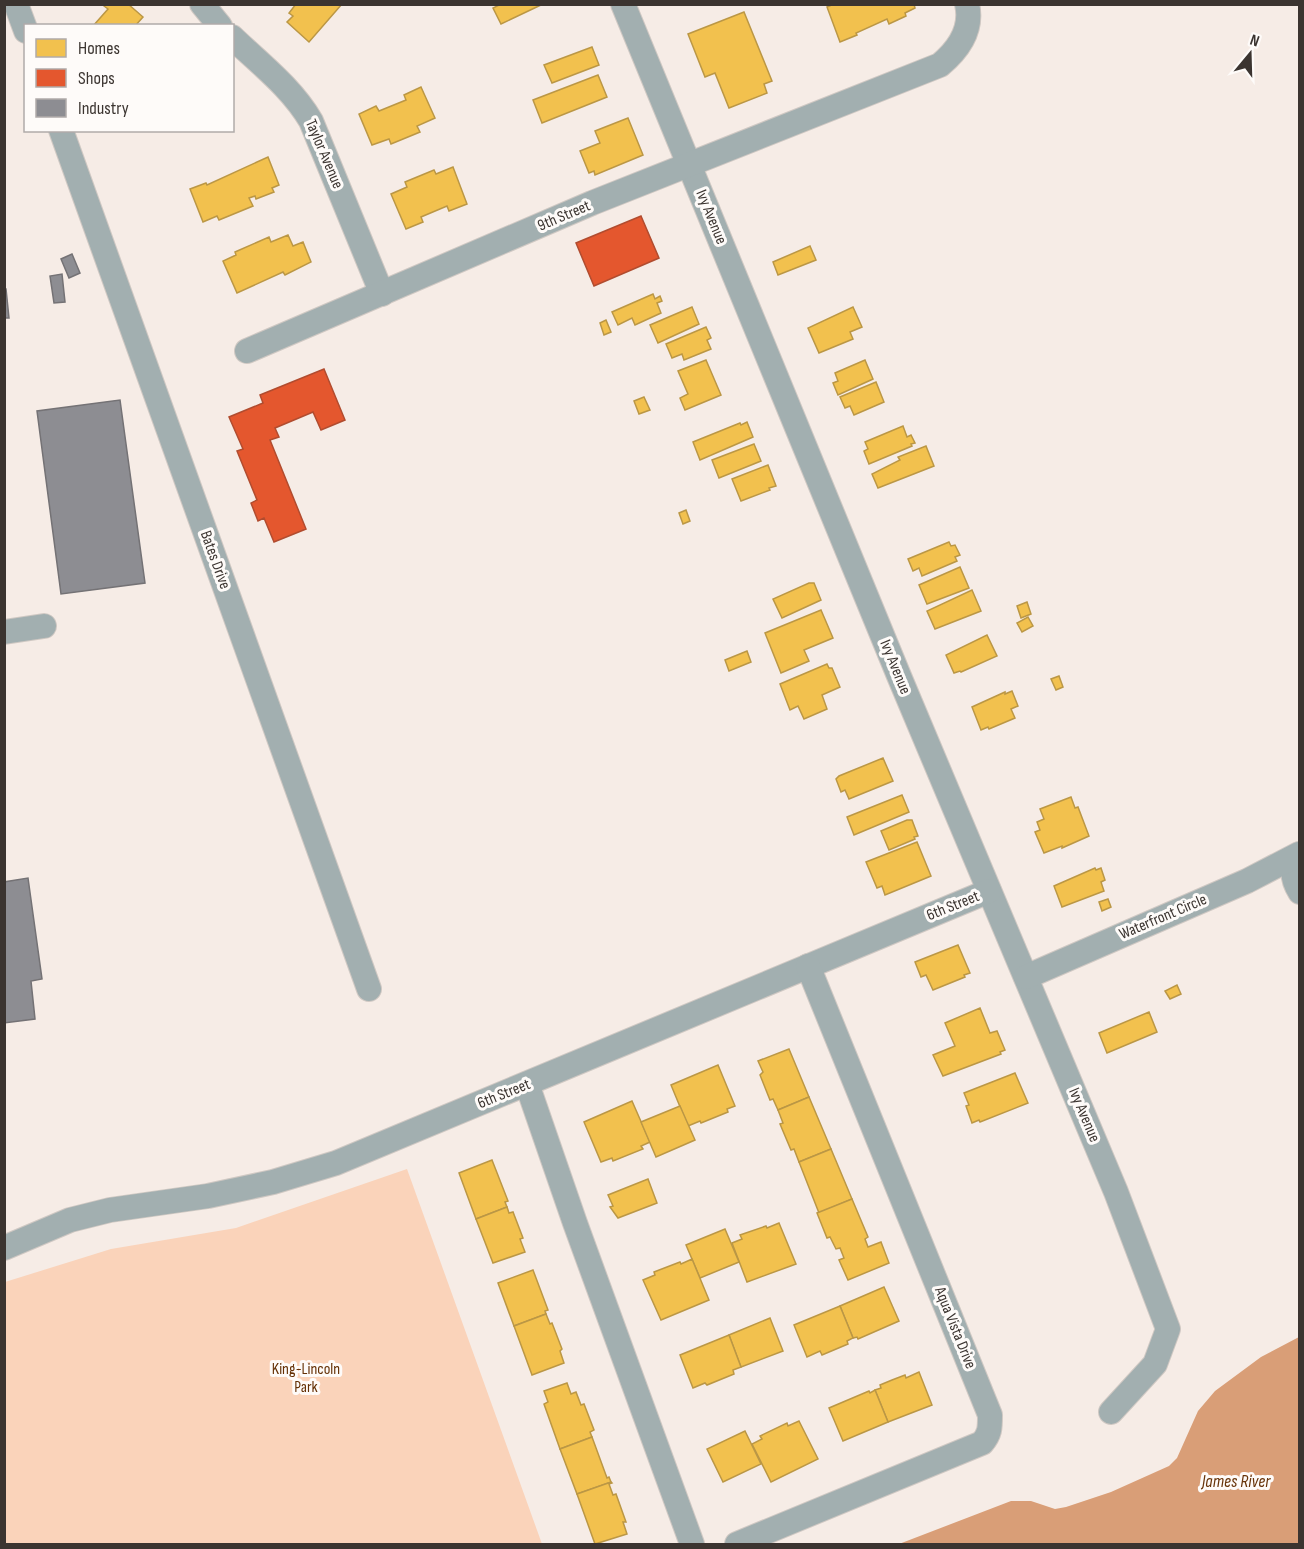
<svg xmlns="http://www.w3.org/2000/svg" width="1304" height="1549" font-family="'Sofia Sans Condensed',sans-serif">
	<rect width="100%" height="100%" fill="#f6ece6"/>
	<polygon fill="#fad3ba" points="407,1169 542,1544 5,1544 5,1282 111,1249 236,1228"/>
	<polygon fill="#d99e77" points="1299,1337 1299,1544 899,1544 1011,1501 1031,1501 1055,1509 1066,1507 1111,1492 1169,1466 1177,1458 1198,1411 1215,1391 1261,1357"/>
	<g fill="#f2c14e" stroke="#bb9745" stroke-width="1.5">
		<polygon points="106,4 128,4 143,17 135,26 93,26 108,9 104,6"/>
		<polygon points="296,4 342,4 309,42 287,22 293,16 289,13"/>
		<polygon points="501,4 543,4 501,24 493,8"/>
		<polygon points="834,4 914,4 915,8 905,13 906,16 889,24 887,19 856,33 857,35 840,42 827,7"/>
		<polygon points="744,12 772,81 764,84 767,93 729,108 715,73 705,77 688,34"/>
		<polygon points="592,47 599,65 552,83 544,65"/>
		<polygon points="598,75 607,97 542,123 533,100"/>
		<polygon points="421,87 435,118 417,126 420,132 391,144 389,139 372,145 359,114 376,106 379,111 406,100 404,95"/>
		<polygon points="628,118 643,155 595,175 594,171 589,173 580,151 600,143 595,131"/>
		<polygon points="268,157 279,185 272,188 274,192 256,199 255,196 249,198 253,206 219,220 217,216 203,222 190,189 206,183 207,185"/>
		<polygon points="453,167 467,204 449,211 447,206 421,217 423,222 406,229 391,194 407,187 405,182 434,170 436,174"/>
		<polygon points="288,235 293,246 303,242 311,262 285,275 283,272 237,293 223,261 236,255 235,252 269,237 271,242"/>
		<polygon points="810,246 816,260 778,275 773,262"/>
		<polygon points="653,294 655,299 660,296 662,301 657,303 661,313 635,325 632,318 618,325 612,312"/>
		<polygon points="692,307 699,324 658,343 650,325"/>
		<polygon points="853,307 862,327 850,332 853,339 819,353 808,328"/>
		<polygon points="606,320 611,332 604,335 600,323"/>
		<polygon points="706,327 711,338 707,340 711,349 684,360 682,354 672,358 666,344"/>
		<polygon points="706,360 721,395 685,410 680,398 688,394 678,371"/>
		<polygon points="865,360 873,379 838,395 833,383 838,381 835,373"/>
		<polygon points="876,382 884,402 854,415 850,406 845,408 840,397"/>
		<polygon points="644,397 650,410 639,414 634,401"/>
		<polygon points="747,422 753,437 700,460 693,442 740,423 741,425"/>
		<polygon points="903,426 907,437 911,435 915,443 911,444 912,446 869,464 864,451 868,449 865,442"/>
		<polygon points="754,444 761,461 719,478 712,460"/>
		<polygon points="926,446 934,466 878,488 872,474 900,460 898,457"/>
		<polygon points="768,465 776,486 769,488 770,490 741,501 732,479"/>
		<polygon points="686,510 690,521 683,524 679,513"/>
		<polygon points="949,542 951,546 955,545 960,555 955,557 957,561 922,576 919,568 913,571 908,559"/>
		<polygon points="960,567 969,588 927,604 919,585"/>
		<polygon points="809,583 814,583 821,600 782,618 773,599"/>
		<polygon points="972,590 981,611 935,629 927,611"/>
		<polygon points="1027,602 1031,614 1021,618 1017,606"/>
		<polygon points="821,610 833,638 804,650 809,661 781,673 765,633"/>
		<polygon points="1028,617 1033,626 1022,632 1017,623"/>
		<polygon points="987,635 997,656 961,672 960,671 954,673 946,655"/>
		<polygon points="747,651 751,662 729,671 725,660"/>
		<polygon points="827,664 829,668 832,668 840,687 822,695 827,709 804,719 798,706 790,710 780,684"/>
		<polygon points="1059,676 1063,687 1056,690 1051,679"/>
		<polygon points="1012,691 1018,706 1011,709 1015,718 989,729 988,727 981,730 972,707 1005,692 1005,694"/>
		<polygon points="883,758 893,781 849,799 845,790 841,792 836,779 839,776"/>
		<polygon points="902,795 909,812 854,835 847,817"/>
		<polygon points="1071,797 1075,808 1078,807 1089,836 1062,848 1062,846 1044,853 1035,832 1040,830 1037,822 1044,819 1040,809"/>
		<polygon points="907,820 912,820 918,836 914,837 915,839 889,850 881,831"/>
		<polygon points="917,842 931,876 885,895 882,886 877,888 866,862"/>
		<polygon points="1095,868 1096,870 1101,868 1105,880 1101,882 1104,891 1062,907 1054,886"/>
		<polygon points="1108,899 1111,907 1102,911 1099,902"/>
		<polygon points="958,945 970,973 964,975 965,977 933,990 926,975 921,977 915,962"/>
		<polygon points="1177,985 1181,994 1170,999 1165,991"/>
		<polygon points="980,1008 990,1033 997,1031 1005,1050 1000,1052 1001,1054 943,1076 933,1055 955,1046 945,1023"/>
		<polygon points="1149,1012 1157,1032 1107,1053 1099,1033"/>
		<polygon points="789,1049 809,1097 778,1110 773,1099 770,1100 760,1075 763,1072 758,1061"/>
		<polygon points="718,1065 735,1106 727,1109 728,1112 701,1123 700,1121 688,1126 671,1085"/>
		<polygon points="1015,1073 1028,1103 980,1122 979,1120 972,1123 966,1106 969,1105 964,1093"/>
		<polygon points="809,1097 831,1149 799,1162 794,1149 791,1150 780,1124 783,1123 778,1110"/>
		<polygon points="632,1101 650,1142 641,1146 643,1149 613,1161 612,1158 601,1162 584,1122"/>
		<polygon points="680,1106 695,1140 656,1157 641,1122"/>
		<polygon points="831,1149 852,1199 819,1213 799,1162"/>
		<polygon points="492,1160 508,1201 505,1202 507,1207 476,1219 459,1173"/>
		<polygon points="648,1179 657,1203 618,1218 610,1207 613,1206 608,1195"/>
		<polygon points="852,1199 868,1237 865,1239 868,1247 881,1242 889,1263 848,1280 839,1260 844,1258 840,1248 836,1249 830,1237 827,1238 817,1213"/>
		<polygon points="507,1207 509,1213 513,1212 523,1238 520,1239 525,1252 493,1263 476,1219"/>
		<polygon points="779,1223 796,1264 747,1282 732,1243 742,1239 740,1235 766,1226 767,1228"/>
		<polygon points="725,1229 739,1262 700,1278 686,1245"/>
		<polygon points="692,1259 709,1300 661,1320 643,1280 655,1275 654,1272 680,1262 681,1264"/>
		<polygon points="533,1270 548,1310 545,1311 546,1314 514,1326 498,1283"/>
		<polygon points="884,1287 899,1321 858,1339 857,1337 853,1338 840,1306"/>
		<polygon points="840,1306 853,1338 847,1341 848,1344 822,1355 820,1351 807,1357 794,1325"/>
		<polygon points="546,1314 550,1324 552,1323 562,1349 560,1351 564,1363 532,1375 514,1326"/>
		<polygon points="770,1318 783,1351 741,1367 729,1335"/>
		<polygon points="729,1335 741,1367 733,1370 734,1374 707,1385 705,1383 693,1388 680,1355"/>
		<polygon points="919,1372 932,1405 888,1422 875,1390 881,1388 880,1385 892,1380 905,1375 906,1378"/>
		<polygon points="567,1383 571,1394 576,1392 581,1405 584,1404 594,1430 590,1432 592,1437 560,1449 544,1404 548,1402 544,1391"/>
		<polygon points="875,1390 888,1422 843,1441 829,1408 869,1391 870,1393"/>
		<polygon points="799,1421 818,1459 771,1482 752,1444 762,1439 760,1436 787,1423 788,1426"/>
		<polygon points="745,1431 761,1464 723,1482 707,1449"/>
		<polygon points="592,1437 607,1478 609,1477 611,1482 577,1494 560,1449"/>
		<polygon points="611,1482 612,1483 609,1484 613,1495 616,1494 626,1522 623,1522 627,1534 595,1544 577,1494"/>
	</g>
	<g fill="#e4572e" stroke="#b14c2f" stroke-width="1.5">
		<polygon points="641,216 659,258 594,286 576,243"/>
		<polygon points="324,369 345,420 321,430 313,412 275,428 279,437 270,440 306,529 274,542 264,518 258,521 251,503 257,500 237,451 243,449 229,417 263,403 260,395"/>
	</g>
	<g fill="#8d8d92" stroke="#747275" stroke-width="1.5">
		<polygon points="72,254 80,273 69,278 61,259"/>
		<polygon points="62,274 65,302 54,303 50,276"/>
		<polygon points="4,289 6,289 9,318 4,318"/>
		<polygon points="120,400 145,583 61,594 37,411"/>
		<polygon points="28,878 42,979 31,981 35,1019 4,1023 4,882"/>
	</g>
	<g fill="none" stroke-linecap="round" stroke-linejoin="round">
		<defs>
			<g id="minor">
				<polyline points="16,4 26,31"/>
				<polyline points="202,4 220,26"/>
				<polyline points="623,4 899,676 1116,1192 1168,1329 1155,1364 1111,1412"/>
				<path d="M232,37C260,64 291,87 311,121L382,294"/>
				<polyline points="61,130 369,989"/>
				<path d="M247,351L592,203L940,65C958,50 973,30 967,4"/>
				<polyline points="4,632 44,626"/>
				<path d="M1300,854C1291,867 1291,878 1300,892"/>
				<polyline points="1026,977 1247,881 1299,854"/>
				<polyline points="527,1084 575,1223 692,1544"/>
				<polyline points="4,1248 70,1220 110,1210 208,1196 273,1182 336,1163 989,891"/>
				<path d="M737,1544L982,1443C990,1434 990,1428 990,1415L808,966"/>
			</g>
		</defs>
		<use href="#minor" stroke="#cfc8c3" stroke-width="26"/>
		<use href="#minor" stroke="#a2afb0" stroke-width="24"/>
	</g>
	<g text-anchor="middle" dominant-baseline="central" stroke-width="6" stroke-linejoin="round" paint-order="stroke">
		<g font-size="16" fill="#3b3430" stroke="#fefbf9">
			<text transform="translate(324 154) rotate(67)">Taylor Avenue</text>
			<text transform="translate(564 216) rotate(-23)">9th Street</text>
			<text transform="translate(711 217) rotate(68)">Ivy Avenue</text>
			<text transform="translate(215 560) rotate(70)">Bates Drive</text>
			<text transform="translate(895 667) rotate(68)">Ivy Avenue</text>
			<text transform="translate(953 906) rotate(-22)">6th Street</text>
			<text transform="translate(1163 917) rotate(-23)">Waterfront Circle</text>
			<text transform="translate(504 1094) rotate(-22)">6th Street</text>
			<text transform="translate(1084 1115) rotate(67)">Ivy Avenue</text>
			<text transform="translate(955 1328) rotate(68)">Aqua Vista Drive</text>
		</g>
		<g font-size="16" fill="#643005" stroke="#fefbf9">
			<text x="306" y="1369">King-Lincoln<tspan x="306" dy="18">Park</tspan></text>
		</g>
		<g font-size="18" font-style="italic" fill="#68340a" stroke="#fefbf9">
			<text x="1236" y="1481">James River</text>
		</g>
	</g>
	<rect width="1304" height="1549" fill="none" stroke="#3b3430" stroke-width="12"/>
	<rect x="24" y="24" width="210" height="108" fill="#fefbf9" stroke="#b0aba9" stroke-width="1.5"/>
	<rect x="36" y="39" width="30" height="18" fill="#f2c14e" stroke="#b0aba9" stroke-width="1.5"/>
	<text x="78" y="54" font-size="18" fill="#3b3430">Homes</text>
	<rect x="36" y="69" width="30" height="18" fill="#e4572e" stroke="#b0aba9" stroke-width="1.5"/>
	<text x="78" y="84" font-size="18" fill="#3b3430">Shops</text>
	<rect x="36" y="99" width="30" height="18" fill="#8d8d92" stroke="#b0aba9" stroke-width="1.5"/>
	<text x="78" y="114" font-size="18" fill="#3b3430">Industry</text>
	<g transform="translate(1250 54) rotate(19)" stroke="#fefbf9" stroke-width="4.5" paint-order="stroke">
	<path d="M0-4.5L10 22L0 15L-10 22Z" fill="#3b3430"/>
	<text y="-9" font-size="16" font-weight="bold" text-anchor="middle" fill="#3b3430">N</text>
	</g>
</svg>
